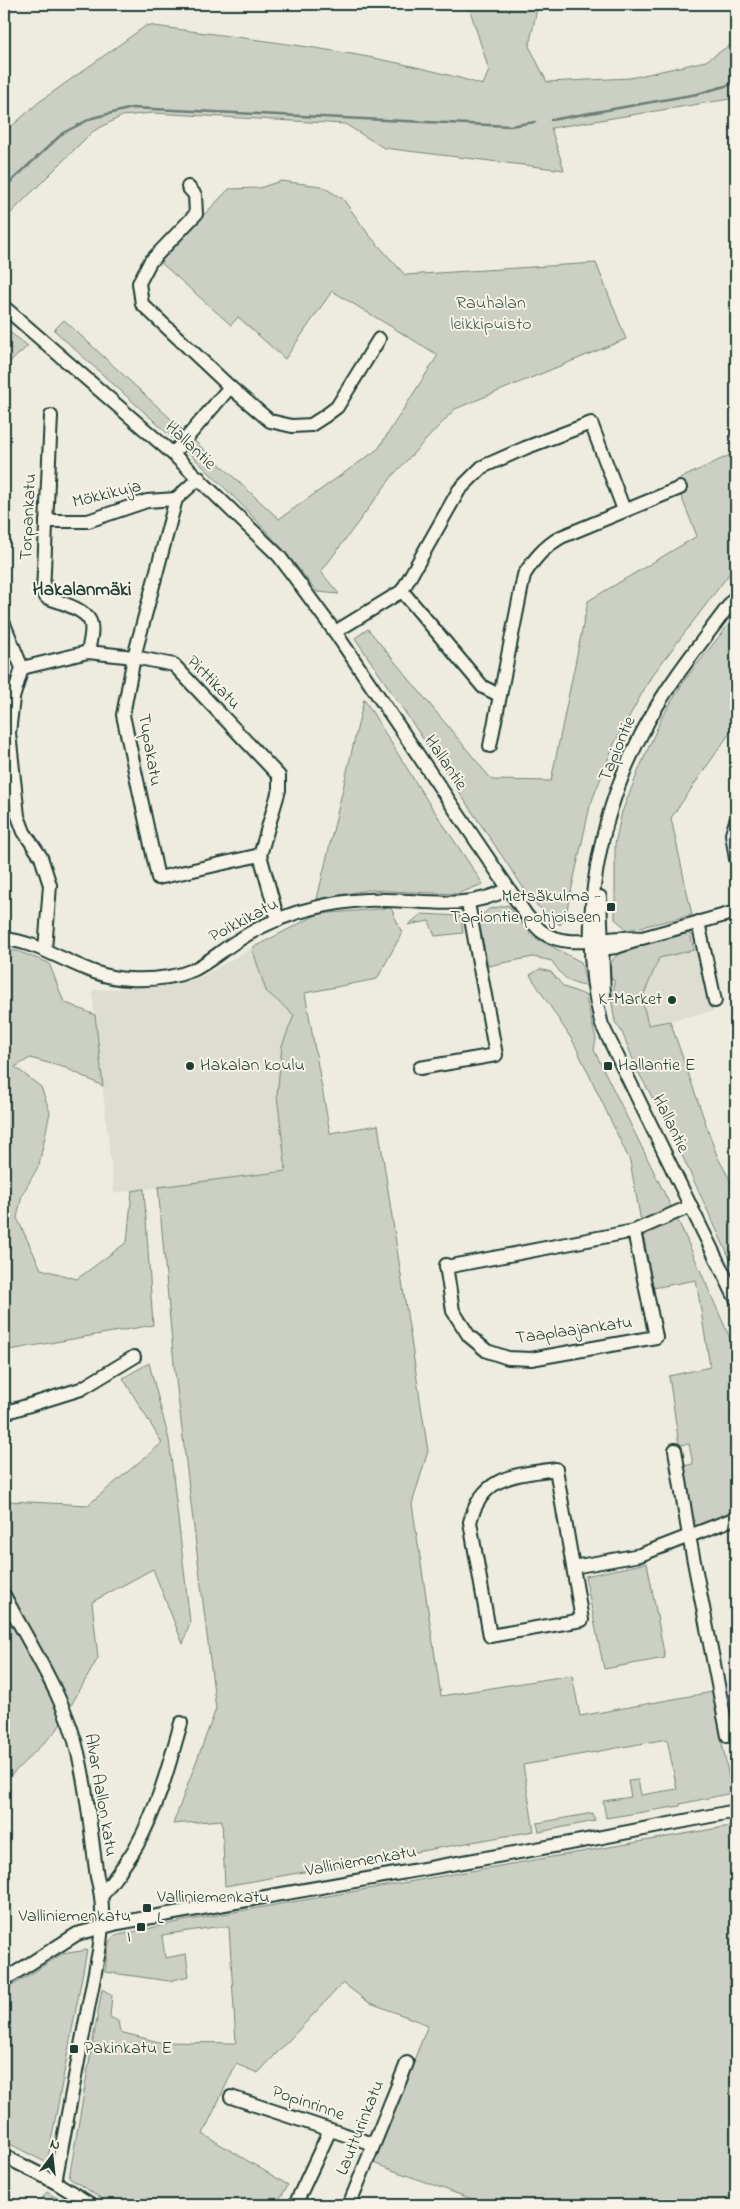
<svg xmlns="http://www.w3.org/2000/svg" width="740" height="2209" font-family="'Indie Flower',sans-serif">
	<rect width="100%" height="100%" fill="#eeece1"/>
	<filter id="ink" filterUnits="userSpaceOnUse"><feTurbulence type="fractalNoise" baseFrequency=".02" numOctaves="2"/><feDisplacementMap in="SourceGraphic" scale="10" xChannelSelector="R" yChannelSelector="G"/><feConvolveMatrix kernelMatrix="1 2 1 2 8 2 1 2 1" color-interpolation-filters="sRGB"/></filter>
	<g filter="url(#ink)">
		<g fill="#ddddd2">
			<polygon points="252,948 266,991 294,1015 282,1046 277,1095 286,1171 114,1193 92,990 134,988 185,982 203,976"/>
			<polygon points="700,948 714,1011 648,1025 642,999 659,958"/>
		</g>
		<g fill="#cccfc4" stroke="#76867c">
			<path d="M468,4H538L529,46L547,82L630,78L706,61L736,41V98L551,128L564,170L384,148L345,124L153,113L122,116L92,132L4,220V133L39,102L147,25C259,41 375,51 483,85L489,70Z"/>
			<path d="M281,181L321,186L343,199L369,235L405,275L596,263L626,339L455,409L394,474L321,572L339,594L317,592C243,494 144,414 54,330L64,320L279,519L378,449L438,355L332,291L285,359L238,317L231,325L159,261L229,189L259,188Z"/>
			<polygon points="4,328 28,346 4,367"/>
			<polygon points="736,452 736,565 651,677 614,744 590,806 566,914 560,925 533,902 355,638 368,629 492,780 551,781 588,601 697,536 675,481"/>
			<polygon points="736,615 736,724 671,818 692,915 628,930 615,919 615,844 622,812 640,767 662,717 684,681"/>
			<polygon points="364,699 421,791 483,884 457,894 368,890 317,899"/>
			<path d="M508,905L532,936L581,962L587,986C569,985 561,975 552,961L533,957L488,966L478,918L489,909Z"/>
			<polygon points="391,908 402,933 377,979 305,993 330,1133 378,1125 428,1451 412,1504 441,1696 572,1675 580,1716 712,1692 732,1793 680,1804 680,1806 606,1818 603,1801 631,1797 628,1781 638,1780 641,1795 677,1789 667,1739 523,1765 534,1831 225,1886 222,1820 173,1824 216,1709 174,1364 158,1187 286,1171 277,1095 282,1046 294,1015 266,991 252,948 318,914"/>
			<polygon points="421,914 461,916 463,933 435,936 429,921 408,925"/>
			<path d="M690,933L694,950L659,958L642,999L648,1025L670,1021L717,1156L736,1191V1272L668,1125L638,1072L622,1032L615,1022L611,997L614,992V980L611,979C611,972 609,962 615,957C625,947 675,937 690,933Z"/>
			<polygon points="4,950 17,951 49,963 64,1002 95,1015 103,1086 66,1068 30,1058 15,1067 41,1087 50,1112 39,1165 22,1195 17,1218 41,1269 77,1279 127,1242 132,1191 144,1189 153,1325 4,1351"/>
			<polygon points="540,969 551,972 564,987 585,995 596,1039 594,1050 682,1229 736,1352 736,1514 693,1530 683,1466 693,1464 689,1444 679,1445 669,1376 710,1367 696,1280 653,1288 630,1161 574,1043 530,975"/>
			<polygon points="149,1363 169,1440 190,1622 183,1644 153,1569 92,1602 98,1658 57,1730 4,1782 4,1548 7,1547 9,1501 88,1505 162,1443 123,1378"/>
			<polygon points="647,1563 665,1658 604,1669 585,1576"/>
			<polygon points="593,1813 595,1821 539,1832 537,1823"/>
			<polygon points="736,1825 736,2205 488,2205 373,2163 428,2025 368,2002 343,1983 258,2073 236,2064 203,2134 288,2185 276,2205 112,2205 69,2178 102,1989 112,1995 110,2017 118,2021 120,2032 159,2042 236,2043 229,1927 215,1927 162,1935 165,1958 186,1954 189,1976 169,1981 105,1972 109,1942 114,1936 183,1921"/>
			<polygon points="87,1950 47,2163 4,2141 4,1991 62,1954"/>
			<polygon points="47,2192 69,2205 37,2205"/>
		</g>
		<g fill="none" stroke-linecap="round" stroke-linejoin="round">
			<g stroke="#6c7e74" stroke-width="2.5">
				<polyline points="551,120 697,94 736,83"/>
				<polyline points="4,188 63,133 92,118 132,108 510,126 535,122"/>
			</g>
			<defs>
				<g id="minor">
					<polyline points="188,187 195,195 196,214 150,262 139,283 142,304 230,387 270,421 292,426 311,425 325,416 337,407 379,339"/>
					<path d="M4,307L173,454L279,556L335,632L527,916C532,921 536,927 541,931C568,952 611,934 642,938L736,912"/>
					<path d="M51,416L43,592L46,597C58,602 84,608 90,621C94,630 89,644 88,652"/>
					<polyline points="173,454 230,387"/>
					<polyline points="199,478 176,499 134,657 123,715 158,878 260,855"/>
					<polyline points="46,521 88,521 147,501 176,499"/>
					<polyline points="402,591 483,687 499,695"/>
					<path d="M736,596C706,637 673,676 649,720C599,809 575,926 602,1025L736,1299"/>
					<polyline points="4,624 22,668 13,698 9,733 18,816 24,832 41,857 50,885 45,950"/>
					<polyline points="335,632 402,591 459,490 482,467 525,448 591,423 624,510"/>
					<polyline points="22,668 88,652 134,657 174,665 279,776 279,790 260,855"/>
					<path d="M490,746L524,575C534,559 544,547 561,537L680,488"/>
					<polyline points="736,821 732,834 736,859"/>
					<polyline points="260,855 278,920"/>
					<polyline points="600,897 604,995"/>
					<polyline points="698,922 715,1001"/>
					<path d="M4,939C48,943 84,978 129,979C150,980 174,978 193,970C208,963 222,950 237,941C260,926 287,914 314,908C330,904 349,901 366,900C417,897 460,914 508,889"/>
					<polyline points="593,950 616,947 635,941"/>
					<polyline points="420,1068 496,1055 468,903"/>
					<polyline points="446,1265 453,1311 469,1336 487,1351 508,1358 531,1359 656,1337 634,1231"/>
					<polyline points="446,1267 634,1231 691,1206"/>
					<polyline points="4,1413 81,1389 134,1357"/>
					<polyline points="675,1450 689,1536 728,1736"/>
					<path d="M573,1567L556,1469C515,1475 482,1475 470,1522L490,1636L582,1620L573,1567L640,1555L736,1518"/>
					<path d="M4,1595C28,1642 67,1701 78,1753C88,1793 91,1836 97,1877C104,1902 103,1925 99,1951L55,2182"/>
					<path d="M102,1896C113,1879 127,1863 137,1845C158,1807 169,1765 181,1723"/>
					<polyline points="4,1980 77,1934 118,1923 587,1840 736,1811"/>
					<polyline points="231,2097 373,2144"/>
					<polyline points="4,2156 55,2182 92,2205"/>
					<polyline points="295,2205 330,2130"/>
					<polyline points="349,2205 407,2063"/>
				</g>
			</defs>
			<use href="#minor" stroke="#1f3d34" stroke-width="16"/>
			<use href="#minor" stroke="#f7f3e8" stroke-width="12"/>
		</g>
	</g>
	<g fill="#1f3d34" stroke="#f7f3e8" stroke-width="2">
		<rect x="606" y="902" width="10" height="10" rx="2.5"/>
		<circle cx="672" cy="1000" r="5"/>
		<circle cx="190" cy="1066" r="5"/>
		<rect x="603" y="1061" width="10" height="10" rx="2.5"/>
		<rect x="142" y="1903" width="10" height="10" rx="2.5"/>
		<rect x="136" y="1922" width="10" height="10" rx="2.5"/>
		<rect x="69" y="2044" width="10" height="10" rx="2.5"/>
	</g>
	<g text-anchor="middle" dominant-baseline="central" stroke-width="4" stroke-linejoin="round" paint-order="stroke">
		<g font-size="18" fill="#425a51" stroke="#f7f3e8">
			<text x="491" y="304">Rauhalan<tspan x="491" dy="21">leikkipuisto</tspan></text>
		</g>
		<g font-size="18" fill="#1f3d34" stroke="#f7f3e8">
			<text transform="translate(190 446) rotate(43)">Hallantie</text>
			<text transform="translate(107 495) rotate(-14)">Mökkikuja</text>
			<text transform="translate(29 517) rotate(-87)">Torpankatu</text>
			<text transform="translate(213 683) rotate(45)">Pirttikatu</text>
			<text transform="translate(618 749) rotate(-67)">Tapiontie</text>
			<text transform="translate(149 750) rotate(80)">Tupakatu</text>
			<text transform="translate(445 763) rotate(56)">Hallantie</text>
			<text transform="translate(244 921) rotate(-28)">Poikkikatu</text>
			<text transform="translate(670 1124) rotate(64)">Hallantie</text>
			<text transform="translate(574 1331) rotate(-8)">Taaplaajankatu</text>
			<text transform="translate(100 1795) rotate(80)">Alvar Aallon katu</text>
			<text transform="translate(361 1862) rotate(-10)">Valliniemenkatu</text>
			<text transform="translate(308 2104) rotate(19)">Popinrinne</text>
			<text transform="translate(361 2128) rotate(-68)">Lautturinkatu</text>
		</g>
		<g font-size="18" fill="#1f3d34" stroke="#f7f3e8" text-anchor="start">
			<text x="601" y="897" text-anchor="end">Metsäkulma -<tspan x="601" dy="21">Tapiontie pohjoiseen</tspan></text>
			<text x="662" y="1000" text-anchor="end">K-Market</text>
			<text x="200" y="1066">Hakalan koulu</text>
			<text x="618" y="1066">Hallantie E</text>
			<text x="157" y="1898">Valliniemenkatu<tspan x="157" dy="21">L</tspan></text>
			<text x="131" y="1917" text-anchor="end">Valliniemenkatu<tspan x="131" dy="21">I</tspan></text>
			<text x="84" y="2049">Pakinkatu E</text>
		</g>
		<g font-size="19" font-weight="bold" fill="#1f3d34" stroke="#f7f3e8">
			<text x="82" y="590">Hakalanmäki</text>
		</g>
	</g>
	<rect width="740" height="2209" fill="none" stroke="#f7f3e8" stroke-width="20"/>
	<rect x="10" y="10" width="720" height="2189" fill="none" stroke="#1f3d34" stroke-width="2" filter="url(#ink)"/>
	<g transform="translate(52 2156) rotate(15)" stroke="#f7f3e8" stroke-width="4" paint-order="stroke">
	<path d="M0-4L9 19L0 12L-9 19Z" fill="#1f3d34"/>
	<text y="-8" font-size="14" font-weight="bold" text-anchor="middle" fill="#1f3d34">N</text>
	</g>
</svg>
